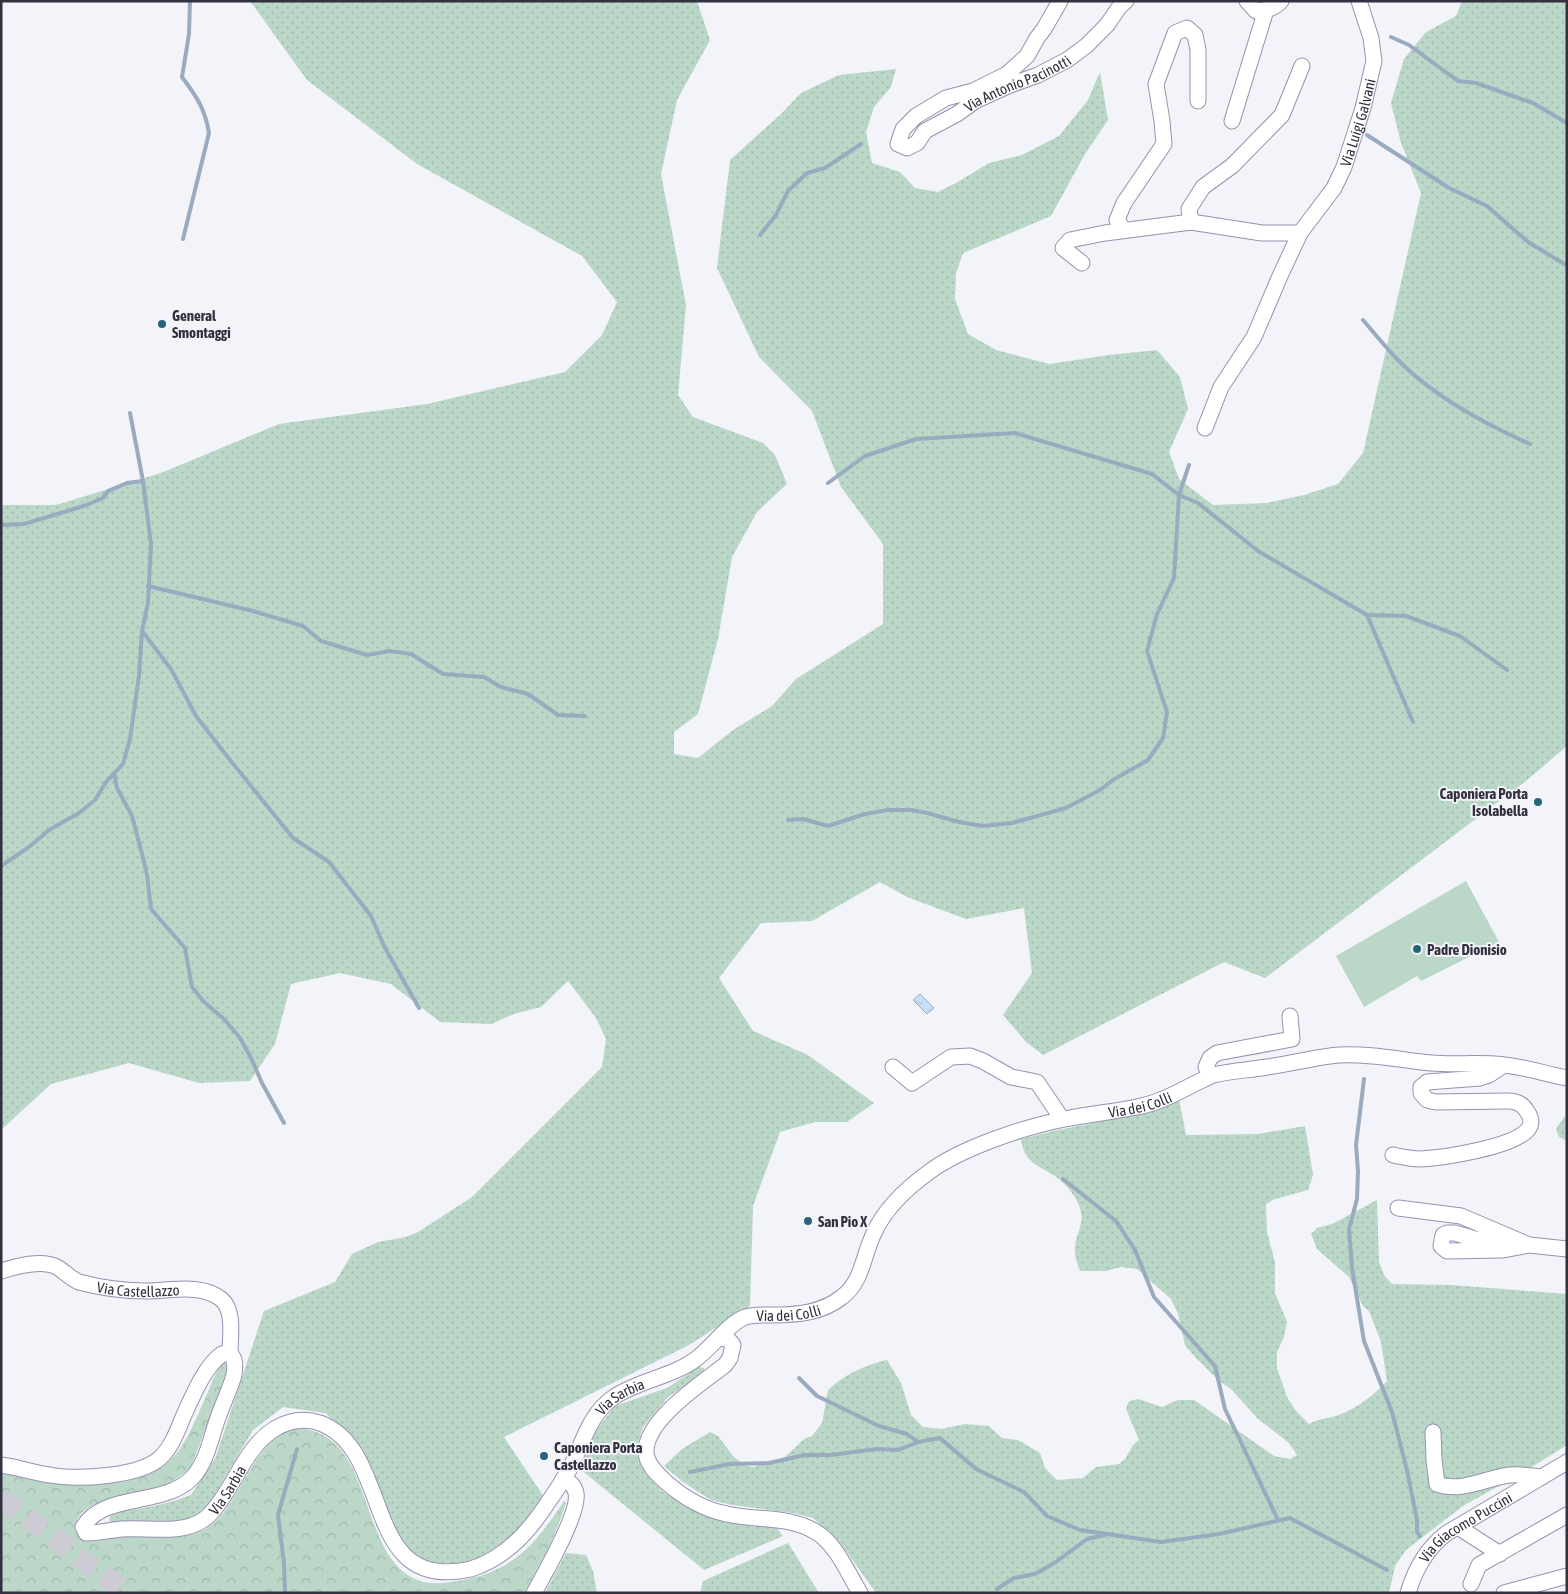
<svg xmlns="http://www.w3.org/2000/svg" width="1568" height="1594" font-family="'Asap Condensed',sans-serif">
	<defs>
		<pattern id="grass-dots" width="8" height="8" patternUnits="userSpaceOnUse" patternTransform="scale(1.25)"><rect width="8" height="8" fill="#bad7c7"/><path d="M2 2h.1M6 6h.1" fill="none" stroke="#a0b9ac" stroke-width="1.8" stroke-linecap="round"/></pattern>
		<pattern id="forest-crowns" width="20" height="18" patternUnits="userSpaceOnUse" patternTransform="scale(1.25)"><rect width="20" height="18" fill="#bad7c7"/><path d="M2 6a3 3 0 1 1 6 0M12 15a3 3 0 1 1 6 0" fill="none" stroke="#a0b9ac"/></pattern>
		<pattern id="water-ripples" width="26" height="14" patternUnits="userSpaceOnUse" patternTransform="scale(1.25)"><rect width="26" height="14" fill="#c6dff6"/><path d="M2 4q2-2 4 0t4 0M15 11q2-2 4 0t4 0" fill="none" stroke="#abc0d4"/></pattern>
	</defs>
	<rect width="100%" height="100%" fill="#f3f3fa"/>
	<g fill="url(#grass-dots)">
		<polygon points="250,1 697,1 710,40 677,100 661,174 686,305 678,395 693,417 763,443 775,455 787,484 757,512 732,557 718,639 698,714 674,732 674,754 698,758 733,730 772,706 796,679 883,624 883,544 841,487 812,411 759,357 717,268 730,160 781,114 801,93 839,75 896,69 891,87 874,107 866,132 872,163 900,172 915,188 938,192 956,183 989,163 1022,155 1059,136 1088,100 1100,72 1108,120 1085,154 1051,216 963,253 956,273 955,299 968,334 996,350 1049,364 1109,355 1157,350 1180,377 1188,409 1169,452 1179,479 1213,505 1267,503 1304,495 1338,484 1363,453 1421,193 1401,143 1391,103 1404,59 1426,32 1456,16 1462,1 1567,1 1567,746 1526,781 1265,978 1224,962 1043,1055 1026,1042 1003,1015 1032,973 1024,908 966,919 907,897 880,882 812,921 761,923 719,978 753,1031 808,1055 874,1103 847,1122 815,1122 780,1132 753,1206 750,1306 689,1345 504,1437 544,1497 517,1534 471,1563 421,1563 397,1535 358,1444 325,1413 283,1407 253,1430 209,1504 189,1521 116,1524 111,1522 109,1520 110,1516 114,1513 121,1511 149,1507 174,1501 191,1495 215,1459 264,1311 335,1282 352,1254 378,1242 406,1237 418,1232 472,1197 602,1067 606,1039 596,1018 568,981 541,1007 514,1014 491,1024 440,1022 391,984 340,973 291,984 275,1044 250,1081 199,1083 129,1063 51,1084 1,1130 1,505 56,505 161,473 279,424 427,404 565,372 602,335 617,302 582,256 417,164 307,80"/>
		<path d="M1179,1099L1186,1135L1258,1134L1305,1126L1313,1175L1308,1190L1275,1199L1266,1204L1267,1232L1275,1262V1293L1287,1322L1284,1337L1277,1352V1368L1287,1397L1296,1411L1309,1424C1319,1418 1329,1419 1339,1415C1356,1409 1375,1394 1387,1381L1381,1342L1369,1311L1363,1306L1349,1277L1317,1249L1311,1234L1317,1228L1332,1224L1377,1200L1379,1262L1384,1275L1392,1284L1451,1285L1567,1294V1445L1522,1473L1463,1506L1406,1550L1395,1566L1389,1593H876L842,1545L813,1518L793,1513L732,1505L711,1500L683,1482L664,1466L682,1449L710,1432L718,1436L733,1456L746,1466L754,1467L785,1457L804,1439L812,1436L822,1423L828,1390C845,1374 865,1365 887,1360L901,1383L911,1415L923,1427L941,1429L965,1424L989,1426L1002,1438L1018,1440L1040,1453L1045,1468L1057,1480L1083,1478L1096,1467L1119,1464L1125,1459L1133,1445L1139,1440L1126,1409L1129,1401L1138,1399L1162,1407L1178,1400H1194L1274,1456L1290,1459L1297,1455L1289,1443L1257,1418L1231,1389L1218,1380L1195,1357L1185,1345L1178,1314L1171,1299L1137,1269L1121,1267L1106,1271H1080C1078,1265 1074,1255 1075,1249C1076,1230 1087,1223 1078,1203C1074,1195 1067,1185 1059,1179C1042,1166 1024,1165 1021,1139L1053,1131L1125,1117Z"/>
		<polygon points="1567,1113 1567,1141 1559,1137 1556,1129"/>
		<polygon points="699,1367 704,1368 704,1373 668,1397 643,1427 637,1445 637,1456 645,1473 662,1491 690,1509 725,1522 777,1528 783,1536 704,1570 580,1469 595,1432 615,1406 667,1388"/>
		<polygon points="788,1543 819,1593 700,1593 703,1581"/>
		<polygon points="566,1553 586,1555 593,1571 597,1593 545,1593"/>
	</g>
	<path fill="url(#forest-crowns)" d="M226,1361V1372L223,1383L191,1467C179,1479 165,1486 149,1491C130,1496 68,1501 77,1532C79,1538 83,1540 89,1541C99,1542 110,1538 121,1536C131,1535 142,1536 153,1536C170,1537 188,1538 204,1530C241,1511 257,1423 304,1429C378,1439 357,1566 424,1582C437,1585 450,1582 463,1580C515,1570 536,1543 564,1501L566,1503C556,1535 541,1564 524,1593H1V1473C17,1476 34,1481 50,1483C82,1487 139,1486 165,1465C183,1452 195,1421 204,1401C209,1391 217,1365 226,1361Z"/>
	<polygon fill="#bad7c7" points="1466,881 1499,942 1421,981 1417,976 1364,1007 1336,956"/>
	<polygon fill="url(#water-ripples)" stroke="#9aabbf" points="920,994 934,1008 927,1014 913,1000"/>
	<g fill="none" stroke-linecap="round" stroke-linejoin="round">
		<g stroke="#9aabbf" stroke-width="4">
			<polyline points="1391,37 1409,45 1458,81 1476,83 1533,103 1567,123"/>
			<polyline points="1367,135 1449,188 1487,206 1528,242 1566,265"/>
			<polyline points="760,235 776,215 788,191 807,173 825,168 861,144"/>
			<path d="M183,239L209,133C205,109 197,97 182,77L189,34L190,1"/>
			<path d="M1363,320C1376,335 1389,352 1404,366C1440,400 1485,424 1530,444"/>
			<polyline points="828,483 865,456 916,439 1015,433 1152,474 1179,495 1198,503 1258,551 1367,615 1406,616 1460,636 1507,670"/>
			<polyline points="1,525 24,524 84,506 103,498 108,491 127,483 143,481"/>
			<polyline points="148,586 253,611 303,626 321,641 367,655 390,651 411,654 443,674 484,677 501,687 528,694 558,715 585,716"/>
			<polyline points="1367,615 1413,722"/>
			<polyline points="142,631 171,669 196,716 230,760 293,838 329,862 371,916 385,948 419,1008"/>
			<polyline points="114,773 117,788 132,816 142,854 147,875 151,909 185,948 192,987 203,1001 225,1020 240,1038 251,1058 262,1083 284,1123"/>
			<polyline points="788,820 803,819 828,826 865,814 888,810 911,810 927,813 959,822 983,826 1012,823 1066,808 1100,790 1113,780 1148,760 1163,738 1167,712 1147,651 1157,614 1174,578 1179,495 1189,465"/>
			<polyline points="1,866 29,847 49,830 79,813 95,800 106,782 123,764 130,739 139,676 142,631 148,603 151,544 143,481 130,413"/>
			<polyline points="1364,1079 1356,1145 1358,1171 1357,1199 1349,1229 1352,1268 1364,1341 1392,1412 1407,1470 1417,1520 1417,1532 1420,1536"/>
			<polyline points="1063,1179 1116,1221 1135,1250 1154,1297 1215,1366 1225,1409 1278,1520"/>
			<polyline points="799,1378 817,1396 879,1426 907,1434 918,1442"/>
			<polyline points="690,1472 730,1464 769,1463 805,1455 831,1455 877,1449 898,1450 918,1442 940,1438 976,1469 1024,1492 1047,1516 1080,1530 1161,1542 1219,1534 1290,1518 1387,1570"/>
			<polyline points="997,1589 1014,1578 1035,1574 1056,1562 1087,1539 1105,1535"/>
			<polyline points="285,1593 284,1564 278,1515 297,1449"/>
		</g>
		<polyline stroke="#cdccd5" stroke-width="21" stroke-dasharray="21 11" stroke-linecap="butt" points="1,1498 127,1593"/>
		<defs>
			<g id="minor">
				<path id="s1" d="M1060,1L1044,29L1037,38L1027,56L1007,74L973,91L946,98L916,116L903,129L898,144L907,148L917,143L925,131L957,114L975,101L1010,85L1038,75L1067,60L1086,46L1107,25L1120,6L1126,1"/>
				<path d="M1247,1L1256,11C1266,10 1274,9 1281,1"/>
				<polyline points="1232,121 1266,10"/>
				<polyline points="1191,222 1189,209 1203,187 1232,166 1282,115 1302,66"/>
				<polyline points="1124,230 1117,220 1124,203 1164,144 1162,121 1156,84 1175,33 1187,28 1195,35 1198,50 1198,101"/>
				<polyline points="1082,263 1063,248 1070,240 1105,233 1191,222 1262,233 1300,233"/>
				<path id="s2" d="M1205,428L1221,387L1254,337L1280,276L1300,233L1334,188L1344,167L1363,108L1374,61L1371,38L1359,1"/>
				<polyline points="893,1067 912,1083 951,1057 970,1056 983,1061 1011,1077 1037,1082 1062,1119"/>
				<polyline points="1210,1076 1206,1067 1210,1058 1217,1053 1292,1039 1290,1016"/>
				<path d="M1393,1155C1402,1157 1411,1159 1420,1159C1442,1158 1517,1147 1529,1128C1533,1122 1530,1115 1526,1110C1522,1103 1515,1101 1507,1101L1436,1102L1427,1100L1421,1093V1087L1427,1082L1480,1078L1489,1075L1504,1065"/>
				<polyline points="1398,1208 1461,1216 1529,1245 1567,1249"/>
				<polygon points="1447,1233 1455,1233 1475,1239 1529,1245 1503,1250 1447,1251 1441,1246 1443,1235"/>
				<path id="s3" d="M1,1271C17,1266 42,1259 57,1267C65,1272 71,1279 79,1282C101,1288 125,1291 147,1291C171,1291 201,1283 221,1299C235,1310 230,1337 230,1353"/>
				<path d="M720,1338L728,1339L733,1345L730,1358L725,1365C702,1383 645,1420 646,1452C646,1464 658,1475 667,1483C683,1497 705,1510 727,1514C757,1521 788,1515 816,1532C836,1544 848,1573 860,1593"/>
				<path d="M1433,1432L1434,1460L1437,1484C1462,1493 1485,1478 1510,1475C1520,1474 1532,1476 1542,1477"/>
				<path id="s4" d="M1,1465C18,1467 33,1473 50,1475C77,1480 139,1477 160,1458C172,1447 178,1429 184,1415C193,1395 205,1366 222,1354L230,1353C236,1360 235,1367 234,1375C230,1389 224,1401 219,1415C211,1435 208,1461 192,1478C164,1507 104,1492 83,1527L86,1533C98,1533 110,1530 122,1529C147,1527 181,1535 203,1520C211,1515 216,1507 221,1500C239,1475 249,1444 276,1428C290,1420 305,1418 320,1423C395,1451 359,1594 471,1569C508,1557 531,1529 551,1498C560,1485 569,1472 575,1458C585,1436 592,1412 614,1397C639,1380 672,1377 696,1359C712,1347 728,1324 745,1317C754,1314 764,1315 772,1315C797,1315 822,1313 842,1297C863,1281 863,1255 874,1233C885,1208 907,1188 929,1172C961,1148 1024,1127 1065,1119C1089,1114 1113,1112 1137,1107C1158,1103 1177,1093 1196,1083C1201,1081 1208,1077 1213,1075C1230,1071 1249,1070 1267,1067C1291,1064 1315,1057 1339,1055C1369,1053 1401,1060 1431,1063C1455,1065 1480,1062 1504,1065C1525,1067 1546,1074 1567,1078"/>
				<polyline points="1458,1527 1500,1554"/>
				<polyline points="1471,1584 1479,1565 1567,1515"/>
				<path d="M534,1593C545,1573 580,1512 576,1493C574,1485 570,1482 563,1479"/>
				<path id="s5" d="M1408,1593C1415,1569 1427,1548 1447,1533L1567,1462"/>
				<polyline points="1504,1593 1567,1576"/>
			</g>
		</defs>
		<use href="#minor" stroke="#9591b1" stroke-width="17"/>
		<use href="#minor" stroke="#fff" stroke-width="15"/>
	</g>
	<g fill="#28627b" stroke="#f3f3fa" stroke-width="2">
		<circle cx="162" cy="324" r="5"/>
		<circle cx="1538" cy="802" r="5"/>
		<circle cx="1417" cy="949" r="5"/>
		<circle cx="808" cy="1221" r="5"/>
		<circle cx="544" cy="1456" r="5"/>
	</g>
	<g text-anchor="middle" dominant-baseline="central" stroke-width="4" stroke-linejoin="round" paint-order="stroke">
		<g font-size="15" fill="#33313f" stroke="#f3f3fa">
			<text stroke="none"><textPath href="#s1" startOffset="366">Via Antonio Pacinotti</textPath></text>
			<text stroke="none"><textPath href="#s2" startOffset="344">Via Luigi Galvani</textPath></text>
			<text stroke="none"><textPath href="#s4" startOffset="1938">Via dei Colli</textPath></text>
			<text stroke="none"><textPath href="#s3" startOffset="144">Via Castellazzo</textPath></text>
			<text stroke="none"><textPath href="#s4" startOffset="1502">Via dei Colli</textPath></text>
			<text stroke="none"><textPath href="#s4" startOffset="1308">Via Sarbia</textPath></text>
			<text stroke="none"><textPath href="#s4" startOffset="716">Via Sarbia</textPath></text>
			<text stroke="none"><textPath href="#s5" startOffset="91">Via Giacomo Puccini</textPath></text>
		</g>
		<g font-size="15" font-weight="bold" fill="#33313f" stroke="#f3f3fa" text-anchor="start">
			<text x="172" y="315">General<tspan x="172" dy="17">Smontaggi</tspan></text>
			<text x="1528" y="793" text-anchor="end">Caponiera Porta<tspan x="1528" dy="17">Isolabella</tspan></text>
			<text x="1427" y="949">Padre Dionisio</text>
			<text x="818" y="1221">San Pio X</text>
			<text x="554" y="1447">Caponiera Porta<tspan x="554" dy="17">Castellazzo</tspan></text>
		</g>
	</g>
	<rect width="1568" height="1594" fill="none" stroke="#33313f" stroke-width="5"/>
</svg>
